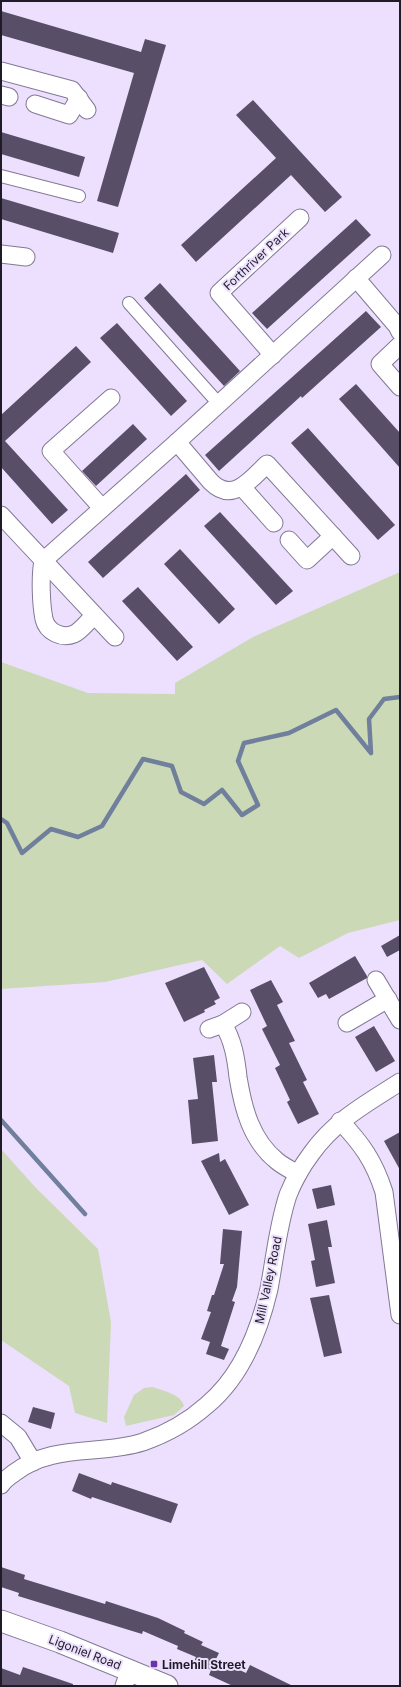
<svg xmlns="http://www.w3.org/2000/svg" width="401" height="1687" font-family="Inter,sans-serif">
	<rect width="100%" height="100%" fill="#ece0fe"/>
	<g fill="#ccd9b6">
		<polygon points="400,572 400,920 348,933 299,958 280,946 227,984 202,960 105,982 1,989 1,662 88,693 175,694 175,683 253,637"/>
		<polygon points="1,1149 35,1187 98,1249 111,1322 107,1423 75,1413 69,1386 1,1340"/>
		<path d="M153,1387C163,1391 181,1394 184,1406L174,1415L126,1426L124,1417L134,1395L144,1388Z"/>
	</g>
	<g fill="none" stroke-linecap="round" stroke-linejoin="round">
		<g stroke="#707f9b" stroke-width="4.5">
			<polyline points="1,819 7,823 22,853 51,829 78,837 102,826 143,759 172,766 181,792 204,804 222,790 242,815 258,805 238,761 244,743 289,733 336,710 371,753 369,719 384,699 400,697"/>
			<polyline points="1,1120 85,1214"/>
		</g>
	</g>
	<g fill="#594e67">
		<polygon points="1,11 141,52 145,39 166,45 118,207 97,201 134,73 1,35"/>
		<polygon points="253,100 342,197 325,212 291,175 196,262 181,245 276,158 236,115"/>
		<polygon points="1,132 85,157 79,177 1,154"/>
		<polygon points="1,198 119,233 113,253 1,219"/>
		<polygon points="356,219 371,235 267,329 252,313"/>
		<polygon points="160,283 240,371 224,386 144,298"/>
		<polygon points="366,311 381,327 302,398 301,396 219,471 205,455"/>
		<polygon points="117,323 187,401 171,416 100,338"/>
		<polygon points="76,346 91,362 5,441 68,510 52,524 1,467 1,415"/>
		<polygon points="356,384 400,433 400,468 339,399"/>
		<polygon points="133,424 147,439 96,486 82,471"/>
		<polygon points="308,428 395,525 378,540 291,443"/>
		<polygon points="186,474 200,490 103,578 88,562"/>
		<polygon points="220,512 293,591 276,605 204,526"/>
		<polygon points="180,549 235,609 219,624 164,564"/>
		<polygon points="138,587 193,647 177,661 122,601"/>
		<polygon points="400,935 400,950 387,957 381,946"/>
		<polygon points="355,956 367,976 367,978 329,999 326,994 318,998 309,983"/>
		<polygon points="204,967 220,998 214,1001 216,1004 204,1010 205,1012 184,1022 165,983"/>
		<polygon points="271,980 283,1002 277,1005 295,1041 289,1043 307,1080 303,1082 319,1114 298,1124 287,1102 290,1100 275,1068 280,1065 262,1029 267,1026 250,990"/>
		<polygon points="374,1026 395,1061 376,1072 355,1037"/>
		<polygon points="214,1055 217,1082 212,1082 218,1141 192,1144 188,1100 198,1099 193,1058"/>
		<polygon points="400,1132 400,1170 384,1141"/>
		<polygon points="219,1153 220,1162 225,1159 249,1205 229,1215 201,1161"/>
		<polygon points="331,1185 335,1205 317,1209 312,1189"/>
		<polygon points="327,1220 332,1247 328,1247 335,1283 316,1287 311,1261 315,1260 308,1224"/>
		<polygon points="223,1229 242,1231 237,1287 232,1301 235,1302 221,1346 229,1349 224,1360 206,1354 210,1342 201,1339 211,1312 207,1311 212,1295 214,1295 224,1264 220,1264"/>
		<polygon points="329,1295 342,1353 324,1357 310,1298"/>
		<polygon points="33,1407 55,1413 51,1429 28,1422"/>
		<polygon points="79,1473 111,1485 112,1482 178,1504 171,1523 92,1497 91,1499 72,1491"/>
		<polygon points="1,1567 25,1575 24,1579 105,1604 106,1601 158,1618 185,1631 184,1633 203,1642 201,1645 219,1653 216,1659 246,1673 250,1665 293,1686 233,1686 209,1675 213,1665 211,1670 194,1662 196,1657 177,1649 178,1646 143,1631 142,1634 18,1596 19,1593 1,1587"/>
		<polygon points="23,1667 73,1684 73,1686 1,1686 1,1668 20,1675"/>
	</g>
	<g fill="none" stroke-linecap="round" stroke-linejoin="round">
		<defs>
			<g id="pedestrian">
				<polyline points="1,176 79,196"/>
				<polyline points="129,303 219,404"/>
			</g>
			<g id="minor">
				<polyline points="1,71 72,90 87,110"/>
				<polyline points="1,95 9,97"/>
				<polyline points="35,104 69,115 79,98"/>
				<polyline points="1,254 26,257"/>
				<polyline points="356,278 397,326 400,332"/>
				<polyline points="400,345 380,364 400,387"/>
				<polyline points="273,355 219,293 300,218"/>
				<path d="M177,442L211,482C233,504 251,479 267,464L351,556"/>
				<polyline points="242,487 274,523"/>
				<polyline points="102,508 51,451 111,398"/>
				<polyline points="1,515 115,637"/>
				<polyline points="289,540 307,560 333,536"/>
				<path d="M94,616C88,621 81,631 74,634C62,639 47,632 44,619C41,604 40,576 43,561L177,442L382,255"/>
				<polyline points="376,980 400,1020"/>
				<polyline points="347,1023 388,999"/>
				<path d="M223,1024C233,1040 236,1058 238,1077C243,1108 251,1140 277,1161C283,1166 291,1170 298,1174"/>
				<polyline points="209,1029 223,1024 242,1012"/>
				<path d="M340,1121C362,1144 374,1161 384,1192L400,1315"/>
				<polyline points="1,1423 18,1437 33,1462"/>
				<path d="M1,1485C4,1480 9,1477 14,1473C53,1443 99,1456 143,1442C166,1434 189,1421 207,1405C242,1376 259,1332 269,1289C275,1257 278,1225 288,1195C294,1180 302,1166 311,1154C334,1121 367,1103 400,1082"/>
				<polyline points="124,1686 130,1669"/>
			</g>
			<polyline id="tertiary" points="1,1621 60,1642 167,1686"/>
		</defs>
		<use href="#pedestrian" stroke="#837894" stroke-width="14"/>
		<use href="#minor" stroke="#837894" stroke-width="19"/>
		<use href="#tertiary" stroke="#837894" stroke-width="23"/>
		<use href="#pedestrian" stroke="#fff" stroke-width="12"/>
		<use href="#minor" stroke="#fff" stroke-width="17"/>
		<use href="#tertiary" stroke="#fff" stroke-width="21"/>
	</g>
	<rect fill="#6935ac" stroke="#ece0fe" stroke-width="1.5" x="150" y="1660" width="8" height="8" rx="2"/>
	<g text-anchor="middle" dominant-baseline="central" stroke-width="4" stroke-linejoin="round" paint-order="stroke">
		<g font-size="12" fill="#201c27" stroke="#ece0fe">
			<text transform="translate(256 259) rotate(-43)">Forthriver Park</text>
			<text transform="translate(268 1280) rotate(-78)">Mill Valley Road</text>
			<text transform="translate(85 1652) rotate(21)">Ligoniel Road</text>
		</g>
		<g font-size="12" font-weight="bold" fill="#201c27" stroke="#ece0fe" text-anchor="start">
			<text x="162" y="1664">Limehill Street</text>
		</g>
	</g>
	<rect width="401" height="1687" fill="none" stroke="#201c27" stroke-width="4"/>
</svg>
